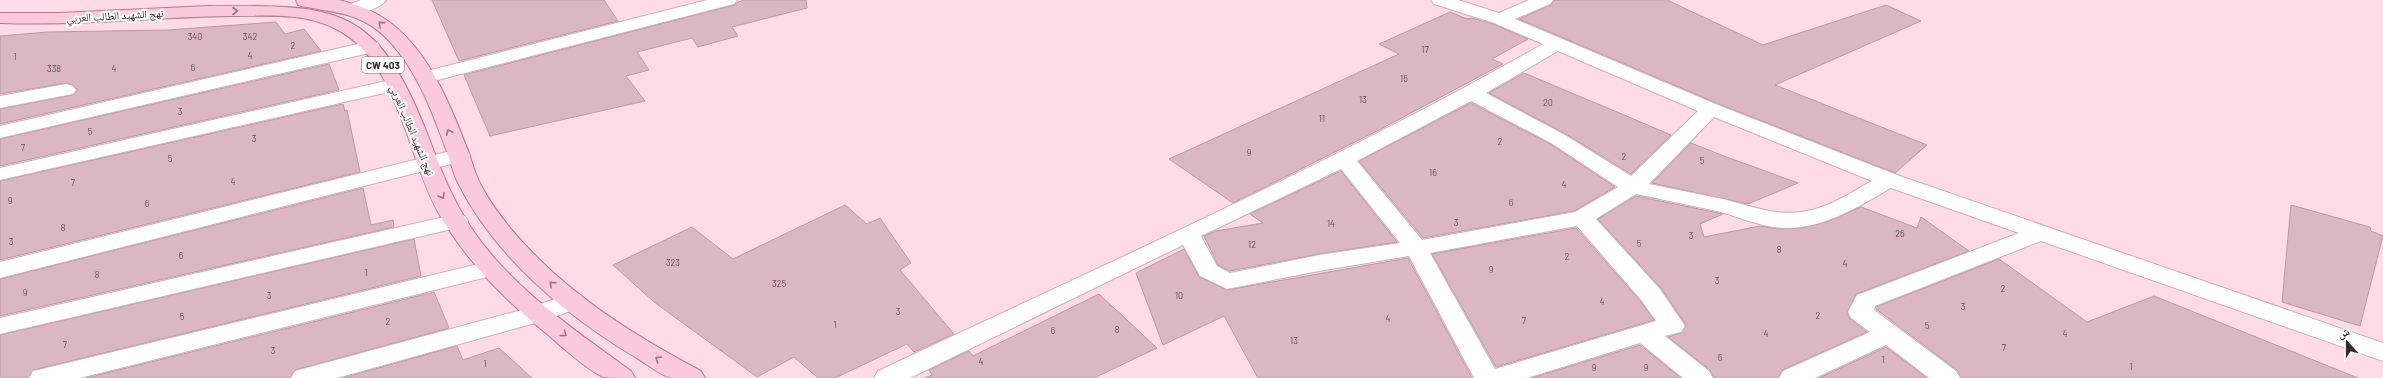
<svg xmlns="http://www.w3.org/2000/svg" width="2383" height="378" font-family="Barlow,'Noto Naskh Arabic',sans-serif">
	<rect width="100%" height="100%" fill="#ffdbe7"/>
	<g fill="#dab7c3" stroke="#ba99a5">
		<polygon points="432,0 604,0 618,21 459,61"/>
		<polygon points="744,0 806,0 807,8 732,27 738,36 698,47 692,38 637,52 649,70 626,76 645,101 490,136 464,75 734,5 738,2"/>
		<polygon points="1554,0 1667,0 1763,45 1886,5 1921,21 1775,85 1927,145 1895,173 1719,104 1519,19 1551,5"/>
		<polygon points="1450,12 1467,19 1472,18 1493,24 1528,39 1492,59 1503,64 1379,130 1233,203 1169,159 1399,54 1379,44"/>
		<polygon points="276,22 285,34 304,29 321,51 0,124 0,109 73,95 78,90 73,85 66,83 0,94 0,36 48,32 168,30"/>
		<polygon points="329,64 339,90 0,166 0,139"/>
		<polygon points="1524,73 1610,109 1671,135 1631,174 1566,134 1489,93"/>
		<polygon points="1471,103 1550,144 1615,187 1574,211 1423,238 1359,161"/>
		<polygon points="343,104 345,111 347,110 360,172 0,260 0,181"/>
		<polygon points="1691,143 1724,156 1798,183 1748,204 1652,183"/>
		<polygon points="1341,171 1397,242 1319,254 1230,271 1218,265 1204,236 1216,231 1263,223 1250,214"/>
		<polygon points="363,188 371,225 393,220 394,227 0,316 0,279"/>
		<polygon points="1636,196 1723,214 1700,224 1704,237 1760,226 1778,229 1802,228 1829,221 1861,207 1917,228 1921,217 1969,251 1856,294 1847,313 1850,319 1867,332 1782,370 1778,378 1714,378 1710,370 1668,337 1681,333 1686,325 1661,288 1598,219"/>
		<polygon points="845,205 867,224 880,218 911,263 900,270 954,334 914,352 907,344 835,378 818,378 794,357 757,377 654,302 613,265 692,227 733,259"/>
		<polygon points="2291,205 2370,227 2371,231 2383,236 2360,326 2282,302"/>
		<polygon points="1576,228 1641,302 1654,320 1496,367 1432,254"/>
		<polygon points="414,239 421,276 33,370 28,378 0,378 0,335"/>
		<polygon points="1184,249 1199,277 1227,290 1408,258 1472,378 1258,378 1224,316 1163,345 1136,273"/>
		<polygon points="1999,259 2087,322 2154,296 2358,378 1961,378 1957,370 1876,309 1876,307"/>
		<polygon points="434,292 449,328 295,370 290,378 86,378"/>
		<polygon points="1099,294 1157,348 1094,378 925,378 932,375 929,370 969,351 973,356"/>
		<polygon points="1640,345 1681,378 1532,378"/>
		<polygon points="457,346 463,360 499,348 532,378 343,378"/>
		<polygon points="1886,347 1927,378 1819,378"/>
	</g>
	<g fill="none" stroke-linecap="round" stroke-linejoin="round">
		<defs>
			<g id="minor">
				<path d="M361,0H386C380,9 358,15 348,13L345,9L348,5Z"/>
				<polygon points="707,0 737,0 734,4 426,83 419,81 416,77 419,73"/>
				<path d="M1431,0H1458L1499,13L1529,0H1553L1550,4L1515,19L1718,105L1897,175L2383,343V361L2041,241L1875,306L1874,310L1956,371L1960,378H1929L1886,345L1815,378H1779L1783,371L1870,332L1851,318L1848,312L1857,295L2019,233L1891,188C1859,206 1826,228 1787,228C1762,228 1740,217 1717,211C1690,205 1663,200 1636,194L1596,219L1660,289L1685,326L1681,332L1665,336L1709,371L1713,378H1683L1640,343L1527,378H1474L1409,256L1319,271L1227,289L1200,276L1183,245L910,378H874L878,371C1101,266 1328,166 1543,44L1494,23L1434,4ZM1558,51L1698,111L1631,176L1565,135L1486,93ZM1471,101L1551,143L1618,187L1575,212L1422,240L1357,161ZM1714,117L1872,181C1853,191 1835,204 1815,209C1782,219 1755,207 1723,199C1698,194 1673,189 1649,184ZM1341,169L1400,243L1319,255L1230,273L1217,266L1201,236ZM1577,226L1642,301L1656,321L1495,369L1430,253Z"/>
				<polygon points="371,41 378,43 380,47 378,51 0,138 0,126"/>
				<polygon points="395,79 402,81 405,85 402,89 0,180 0,168"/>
				<polygon points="66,84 73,86 76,90 73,94 0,108 0,96"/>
				<polygon points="459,149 467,150 470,155 467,160 0,278 0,262"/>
				<polygon points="457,214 465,216 468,221 465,226 0,334 0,318"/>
				<polygon points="491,261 499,264 503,269 499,274 80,378 29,378 33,371 42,369"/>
				<polygon points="572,293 581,295 584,301 581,307 546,320 337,378 291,378 295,371 529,308"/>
			</g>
			<g id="major">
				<path d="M296,0C310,0 324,0 338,0C346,1 354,5 361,7C421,28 448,99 469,153C472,162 474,171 478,179C486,197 499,214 511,229C563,291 631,334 701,371L705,378C695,378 682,378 672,378C660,376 646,363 635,357C565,315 496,258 458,183C453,173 451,162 447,152C432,111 415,64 382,34C355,10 329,13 298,5Z"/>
				<path d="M209,6C337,5 376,4 427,133C439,165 451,197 470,226C510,287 573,329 631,371L635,378C626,378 610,378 603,377C586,369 562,347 547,334C504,299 466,261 438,212C407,156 398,60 336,29C303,12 266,16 231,16C154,17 77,26 0,23V13H59Z"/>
			</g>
		</defs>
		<use href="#minor" stroke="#cfadb9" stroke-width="2"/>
		<use href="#major" stroke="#b37b90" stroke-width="2"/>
		<use href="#minor" fill="#fff" fill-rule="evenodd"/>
		<use href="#major" fill="#facadc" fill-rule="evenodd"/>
	</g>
	<defs><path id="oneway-chevron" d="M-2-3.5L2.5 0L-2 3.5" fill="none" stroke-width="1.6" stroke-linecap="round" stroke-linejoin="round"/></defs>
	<g stroke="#987a86">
		<use href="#oneway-chevron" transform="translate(235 11)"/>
		<use href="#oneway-chevron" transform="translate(381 24) rotate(-139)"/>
		<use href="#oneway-chevron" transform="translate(449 132) rotate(-113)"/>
		<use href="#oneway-chevron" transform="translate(442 196) rotate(60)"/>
		<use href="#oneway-chevron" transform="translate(552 284) rotate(-138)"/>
		<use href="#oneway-chevron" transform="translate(564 334) rotate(37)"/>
		<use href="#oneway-chevron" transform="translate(658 359) rotate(-147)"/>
	</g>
	<g text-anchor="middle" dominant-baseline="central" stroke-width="4" stroke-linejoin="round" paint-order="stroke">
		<g font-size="9" fill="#604d54">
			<text x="195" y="36">340</text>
			<text x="250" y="36">342</text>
			<text x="293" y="45">2</text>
			<text x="1425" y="49">17</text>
			<text x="250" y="55">4</text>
			<text x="15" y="56">1</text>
			<text x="193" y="67">6</text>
			<text x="54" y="68">338</text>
			<text x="114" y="68">4</text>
			<text x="1404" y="78">15</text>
			<text x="1363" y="99">13</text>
			<text x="1548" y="102">20</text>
			<text x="180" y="111">3</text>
			<text x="1322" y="118">11</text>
			<text x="90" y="131">5</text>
			<text x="254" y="138">3</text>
			<text x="1500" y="141">2</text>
			<text x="23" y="147">7</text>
			<text x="1249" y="152">9</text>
			<text x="1624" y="156">2</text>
			<text x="170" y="158">5</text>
			<text x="1702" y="160">5</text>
			<text x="1433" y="172">16</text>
			<text x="233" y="181">4</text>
			<text x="73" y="182">7</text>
			<text x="1564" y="184">4</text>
			<text x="10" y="200">9</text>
			<text x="1511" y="202">6</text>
			<text x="147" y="203">6</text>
			<text x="1456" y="222">3</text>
			<text x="1331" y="223">14</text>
			<text x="63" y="227">8</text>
			<text x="1900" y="233">26</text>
			<text x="1691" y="235">3</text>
			<text x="11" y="241">3</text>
			<text x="1639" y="243">5</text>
			<text x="1252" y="244">12</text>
			<text x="1779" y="249">8</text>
			<text x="181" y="255">6</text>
			<text x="1567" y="256">2</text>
			<text x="673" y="262">323</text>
			<text x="1845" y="263">4</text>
			<text x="1491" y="269">9</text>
			<text x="366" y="272">1</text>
			<text x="97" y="274">8</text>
			<text x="1717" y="280">3</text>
			<text x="779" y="283">325</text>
			<text x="2003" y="288">2</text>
			<text x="25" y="292">9</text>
			<text x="269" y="295">3</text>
			<text x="1179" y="295">10</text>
			<text x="1602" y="301">4</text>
			<text x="1963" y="306">3</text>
			<text x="898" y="311">3</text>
			<text x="1818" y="315">2</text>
			<text x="182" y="316">5</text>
			<text x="1388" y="318">4</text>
			<text x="1524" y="320">7</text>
			<text x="388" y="321">2</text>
			<text x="835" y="324">1</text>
			<text x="1927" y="325">5</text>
			<text x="1117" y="329">8</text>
			<text x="1053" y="330">6</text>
			<text x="1766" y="333">4</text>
			<text x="2065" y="333">4</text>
			<text x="1294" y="340">13</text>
			<text x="65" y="344">7</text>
			<text x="2004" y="347">7</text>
			<text x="273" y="350">3</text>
			<text x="1720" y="357">6</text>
			<text x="1883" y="359">1</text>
			<text x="981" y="361">4</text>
			<text x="485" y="363">1</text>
			<text x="2131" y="366">1</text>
			<text x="1594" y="367">9</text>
			<text x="1646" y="367">9</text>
		</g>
		<rect fill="#fff" stroke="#736a6d" stroke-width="1" x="362" y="57" width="42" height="16" rx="3"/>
		<g font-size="10" font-weight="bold" fill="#372a2f">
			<text x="383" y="65">CW 403</text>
		</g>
		<g font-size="11" fill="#372a2f" stroke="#fff">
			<text transform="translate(115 15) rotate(-3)">نهج الشهيد الطالب العربي</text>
			<text transform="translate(413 130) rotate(67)">نهج الشهيد الطالب العربي</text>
		</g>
	</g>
	<g transform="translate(2347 342) rotate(339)" stroke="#ffffff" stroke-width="3" paint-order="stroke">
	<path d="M0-3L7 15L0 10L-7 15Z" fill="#372a2f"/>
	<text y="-6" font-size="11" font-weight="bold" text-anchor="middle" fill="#372a2f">ش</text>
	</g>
</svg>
